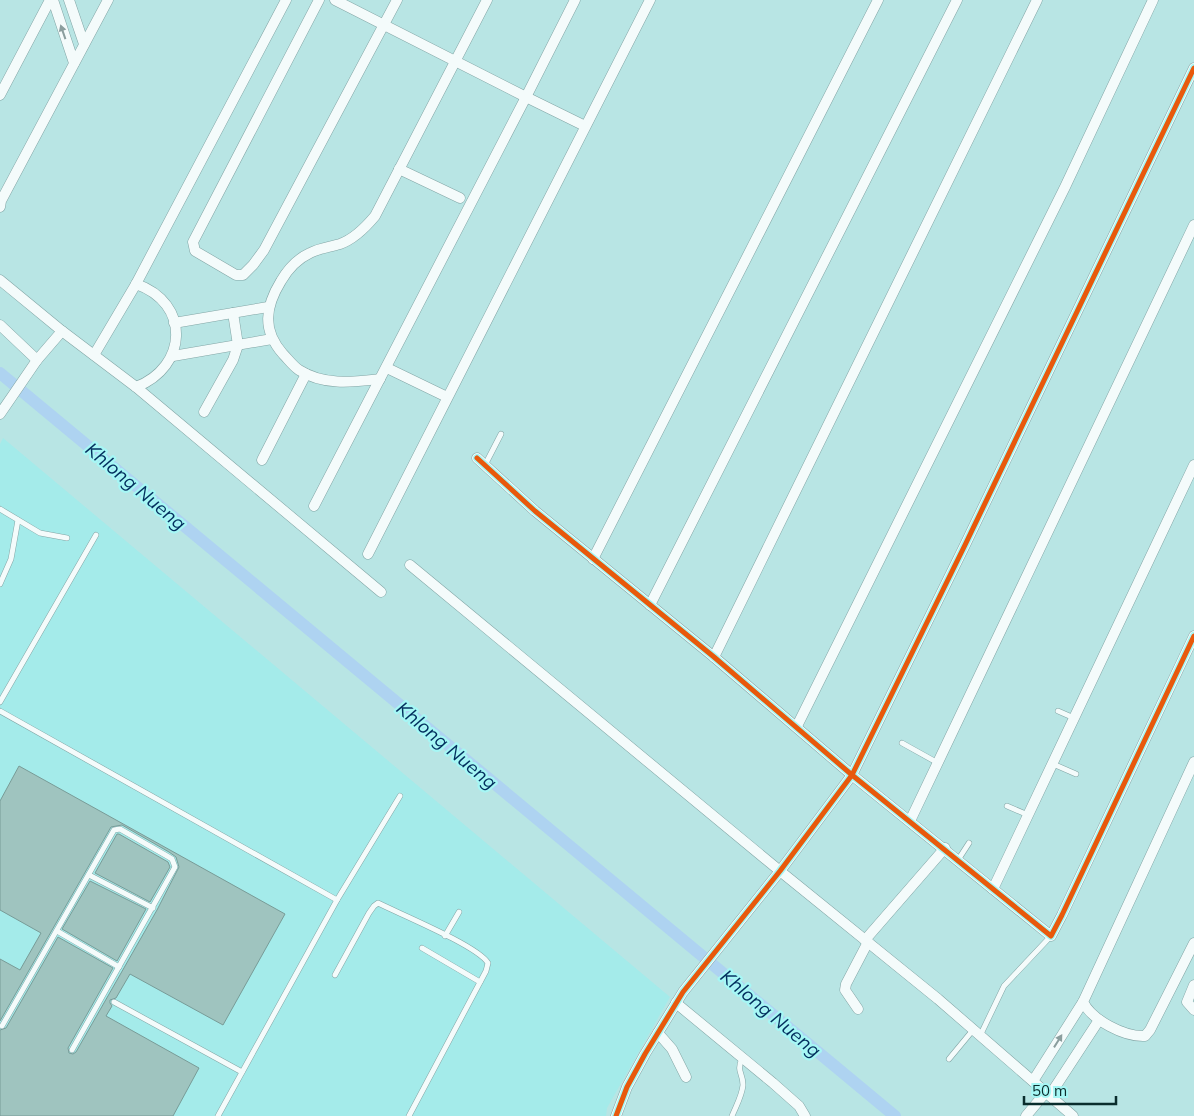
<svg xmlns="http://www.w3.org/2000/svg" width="1194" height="1116" font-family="Mulish,sans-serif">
	<rect width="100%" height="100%" fill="#b8e5e4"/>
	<polygon fill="#a4ebea" points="3,438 670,997 607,1108 606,1116 0,1116 0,444"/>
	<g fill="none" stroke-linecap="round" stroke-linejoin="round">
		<polyline stroke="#aed3f1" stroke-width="12" points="0,373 895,1116"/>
	</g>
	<g fill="#9fc4bf" stroke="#789b97">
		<polygon points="19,766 285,914 223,1025 130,974 116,998 110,1000 110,1003 112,1006 106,1016 199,1068 173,1116 0,1116 0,1030 6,1028 58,937 113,968 68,1048 69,1053 73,1054 76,1052 157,910 179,867 176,857 169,852 122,825 111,827 0,1021 0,959 20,970 41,933 0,910 0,801"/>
		<polygon points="117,834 119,834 168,862 170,867 150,902 95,873"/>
		<polygon points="90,881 146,909 117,961 62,929"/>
	</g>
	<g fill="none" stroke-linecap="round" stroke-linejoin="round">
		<defs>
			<g id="lane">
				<polyline points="485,465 501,434"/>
				<polyline points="0,509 40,533 67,538"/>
				<polyline points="0,584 11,559 18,520"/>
				<polyline points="0,702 96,535"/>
				<polyline points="0,711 337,900"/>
				<polyline points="1058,711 1074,718"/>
				<polyline points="902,743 938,763"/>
				<polyline points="1053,764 1076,774"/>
				<polyline points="1007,806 1028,815"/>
				<polyline points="958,860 969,843"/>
				<polyline points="89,875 153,908"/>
				<polyline points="57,931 119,967"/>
				<polyline points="445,936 459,912"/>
				<polyline points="422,948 480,982"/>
				<path d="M335,975L369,913L374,906L378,903C400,914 478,946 488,963L486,971L409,1116"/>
				<polyline points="114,1002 242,1072"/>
				<polyline points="2,1026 114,830 120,829 167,856 172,859 175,867 72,1050"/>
				<polyline points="980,1036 1004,986 1051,936"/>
				<polyline points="949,1059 973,1030"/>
				<polyline points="218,1116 337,900 400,796"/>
				<path d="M732,1116C736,1106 742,1096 743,1085C743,1072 736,1073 742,1058"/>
			</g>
			<g id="street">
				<polyline points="53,0 74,63"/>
				<polyline points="69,0 84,44"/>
				<polyline points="319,0 193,242 195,251 236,275 243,275 253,265 264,250 397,0"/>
				<polyline points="575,0 526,97 585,126"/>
				<polyline points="0,95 50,0"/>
				<polyline points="399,169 460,198"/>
				<polyline points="0,207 1,201 108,0"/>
				<polyline points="0,280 62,331 136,387 381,592"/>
				<polyline points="174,323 268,307"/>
				<polyline points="0,325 37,360"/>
				<polyline points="94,355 136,284 286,0"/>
				<polyline points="173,356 272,339"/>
				<polyline points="387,368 447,397"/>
				<path d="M380,379C353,382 324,386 299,370C293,366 288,359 283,354C262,330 265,307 281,281C288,269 297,259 310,253C319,248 330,247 340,244C354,239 365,228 375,216L487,0"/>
				<path d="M136,387C188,367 191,303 136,284"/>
				<polyline points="204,412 233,360 238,345 233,313"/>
				<polyline points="0,414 37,360 62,331"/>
				<polyline points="477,458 535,511 714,657 852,775 1051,936 1062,915 1194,636"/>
				<polyline points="262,460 306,374"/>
				<polyline points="314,506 526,97 335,0"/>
				<polyline points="368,554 650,0"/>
				<polyline points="593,559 878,0"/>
				<polyline points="410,565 780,871 938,999 1073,1116"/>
				<polyline points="650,605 957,0"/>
				<polyline points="714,657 1037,0"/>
				<polyline points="797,726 1065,187 1153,0"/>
				<path d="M1194,762L1083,1002C1092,1020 1124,1037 1145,1036L1150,1030L1194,943"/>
				<polyline points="910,821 1194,225"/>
				<polyline points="993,889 1194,465"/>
				<polyline points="865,940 945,848"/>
				<polyline points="1194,985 1187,1002 1194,1010"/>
				<polyline points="676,1003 773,1083 799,1106 805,1116"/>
				<polyline points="858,1009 845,990 846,984 868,942"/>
				<polyline points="658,1033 672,1049 686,1077"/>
				<polyline points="1033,1081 1083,1002"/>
				<polyline points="1050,1095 1099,1020"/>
				<polyline points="616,1116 627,1087 645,1054 683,992 780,871 852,775 965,545 1194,68"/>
				<polyline points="1026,1116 1046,1092"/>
			</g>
		</defs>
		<use href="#lane" stroke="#82a5a5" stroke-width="6"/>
		<use href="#street" stroke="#82a5a5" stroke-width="11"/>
		<use href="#lane" stroke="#f4fbfb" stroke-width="5"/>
		<use href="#street" stroke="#f4fbfb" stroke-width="10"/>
		<defs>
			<g id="cycleway">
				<polyline points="477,458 535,511 714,657 852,775 1051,936 1062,915 1194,636"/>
				<polyline points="616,1116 627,1087 645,1054 683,992 780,871 852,775 965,545 1194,68"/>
			</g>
		</defs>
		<use href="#cycleway" stroke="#a6f7f5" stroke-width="8"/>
		<use href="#cycleway" stroke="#e8590c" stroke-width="5"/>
	</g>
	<defs><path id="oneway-solid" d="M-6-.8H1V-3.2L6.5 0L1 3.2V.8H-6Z" transform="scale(1.25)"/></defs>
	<g fill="#8b9e9e">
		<use href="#oneway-solid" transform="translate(63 32) rotate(-109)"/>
		<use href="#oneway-solid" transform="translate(1058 1041) rotate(-58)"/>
	</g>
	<g text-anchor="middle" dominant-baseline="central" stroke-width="4.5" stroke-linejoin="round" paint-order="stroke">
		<g font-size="19" font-style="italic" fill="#032f5e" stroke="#a6f7f5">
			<text transform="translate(136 486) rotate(40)">Khlong Nueng</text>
			<text transform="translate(447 745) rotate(40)">Khlong Nueng</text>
			<text transform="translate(771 1013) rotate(40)">Khlong Nueng</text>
		</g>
	</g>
	<path d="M1024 1096v8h92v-8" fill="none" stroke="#0a2d2d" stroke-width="2.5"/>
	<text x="1032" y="1096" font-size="15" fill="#0a2d2d" stroke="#a6f7f5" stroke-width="4" paint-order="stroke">50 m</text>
</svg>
